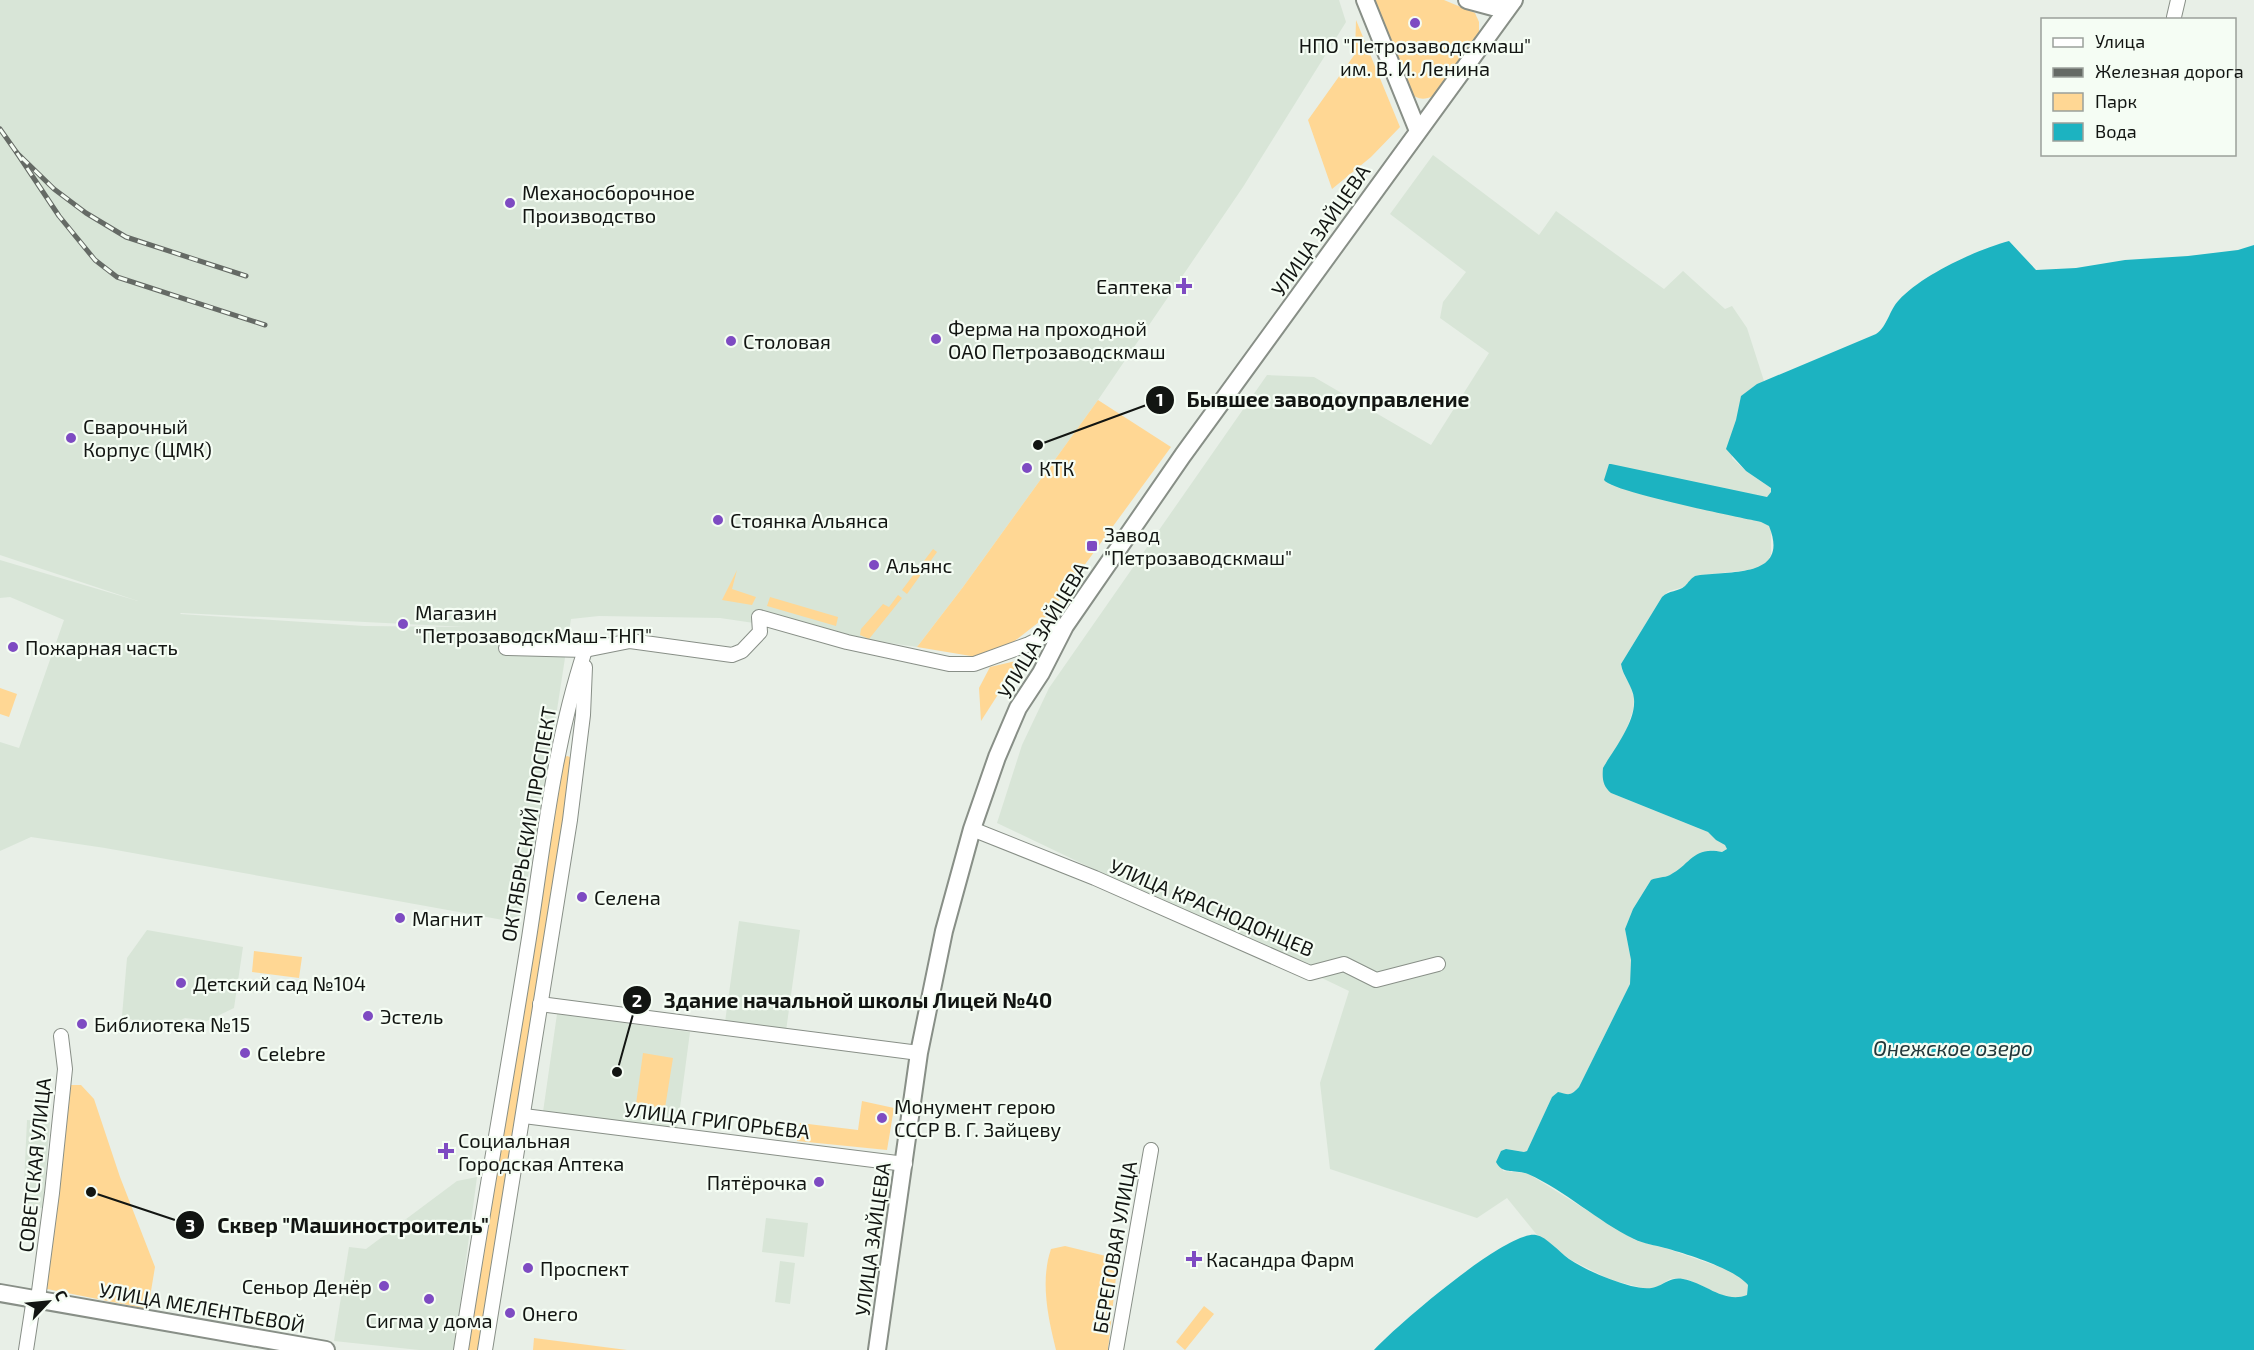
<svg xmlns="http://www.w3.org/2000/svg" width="2254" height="1350" font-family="'Exo 2',sans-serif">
	<rect width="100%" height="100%" fill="#e8efe7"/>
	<g fill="#d8e5d7" fill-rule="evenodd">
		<path d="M0,0H1339L1346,22L1243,187L1098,400L963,587L917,647L720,618L599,616L571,619L545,788L519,923L105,848L31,837L0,851V742L19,748L64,620L10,597L0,598V560L138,601L0,555ZM180,614L181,613L466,627L364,626Z"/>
		<polygon points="1433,155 1539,235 1556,211 1664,289 1683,271 1725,309 1732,306 1747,328 1764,381 1741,396 1732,458 1746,471 1771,488 1771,492 1767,497 1607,484 1761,522 1769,526 1771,530 1771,555 1766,564 1757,569 1695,576 1684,587 1669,591 1662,597 1621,664 1624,675 1631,687 1634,699 1633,710 1628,725 1611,793 1708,832 1726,845 1727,849 1722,852 1712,850 1667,877 1651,880 1633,909 1625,929 1631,960 1630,984 1579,1087 1571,1095 1565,1096 1561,1093 1552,1097 1527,1151 1524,1152 1506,1149 1503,1171 1527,1173 1635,1240 1668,1249 1731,1271 1743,1278 1748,1285 1747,1295 1742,1297 1731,1299 1689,1280 1677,1278 1670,1279 1657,1287 1647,1289 1611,1280 1571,1260 1537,1235 1507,1198 1477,1218 1330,1169 1320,1083 1349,991 997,823 1022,745 1049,688 1267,375 1314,377 1431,445 1489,353 1440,318 1443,302 1466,272 1390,214"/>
		<polygon points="739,921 800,930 786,1031 725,1022"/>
		<polygon points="147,930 243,947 234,1008 207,1021 185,1018 160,1030 122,1016 127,958"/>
		<polygon points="557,1014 690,1032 677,1130 543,1112"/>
		<polygon points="27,1120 50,1122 43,1208 23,1206"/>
		<polygon points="477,1177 454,1350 419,1350 334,1341 349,1247 366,1249 457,1181"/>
		<polygon points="766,1218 808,1223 804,1257 762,1252"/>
		<polygon points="780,1261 795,1263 790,1304 775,1302"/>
	</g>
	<g fill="#ffd794">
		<path d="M1376,0H1444L1475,13L1479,22V33L1433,96C1423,101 1416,99 1408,91L1376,5Z"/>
		<polygon points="1356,20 1400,127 1371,157 1332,189 1308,120 1355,54"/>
		<polygon points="1098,400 1171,447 1048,615 1012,643 977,657 917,647 963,587"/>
		<polygon points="933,549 937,552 907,594 902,590"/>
		<polygon points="737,570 732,589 756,597 752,605 722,600"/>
		<polygon points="898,595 902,598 869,639 860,635 861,629 883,604 889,607"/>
		<polygon points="770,597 838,617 836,626 767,606"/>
		<polygon points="1020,660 981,721 979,688 990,667"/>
		<polygon points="0,688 17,694 9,717 0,714"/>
		<polygon points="567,756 573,758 574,763 479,1350 465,1350 561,759"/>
		<polygon points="254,951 302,957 299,978 252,972"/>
		<polygon points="643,1053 673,1058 665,1108 636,1104"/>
		<polygon points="69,1085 81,1085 94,1099 120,1177 155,1267 148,1309 47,1289"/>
		<polygon points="862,1101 894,1108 887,1150 797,1141 800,1123 858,1130"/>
		<path d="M1065,1246L1118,1259L1108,1350H1056C1048,1318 1040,1281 1051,1249Z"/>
		<polygon points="1204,1306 1214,1314 1185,1350 1176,1342"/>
		<polygon points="534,1338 627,1350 533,1350"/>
	</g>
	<path fill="#1cb3c1" d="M2009,241L2036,270L2076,268L2125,260L2188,256L2238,250L2254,245V1350H1374C1395,1327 1507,1230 1536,1235C1547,1237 1559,1252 1569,1259C1587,1271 1610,1280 1631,1286C1640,1288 1650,1290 1658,1286C1668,1282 1672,1277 1683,1279C1706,1283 1724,1304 1747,1295L1748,1285C1735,1269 1687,1254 1665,1248C1655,1245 1644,1244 1634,1239C1597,1221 1566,1191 1528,1174C1516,1169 1502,1175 1496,1162L1501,1151L1506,1149L1524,1152L1527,1151L1552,1097L1558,1092C1569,1095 1571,1096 1579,1087L1630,984L1631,960L1625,929L1633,909L1651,880C1657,877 1664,878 1670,875C1691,864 1693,846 1722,852L1727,849L1725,845L1716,840L1708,832L1611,793C1603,786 1602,779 1603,768C1614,749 1636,722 1634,699C1633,686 1623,677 1621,664L1662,597C1669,590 1678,592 1685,586C1689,582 1690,579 1695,576C1727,570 1791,580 1769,526L1761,522C1739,517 1612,492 1604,480L1609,464H1611L1767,497L1771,492V488L1746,471L1726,449L1736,420L1741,396L1757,384L1876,334C1888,326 1889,310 1899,300C1922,275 1976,250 2009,241Z"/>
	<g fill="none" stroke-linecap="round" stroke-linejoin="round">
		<defs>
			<g id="minor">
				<polyline points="2174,17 2178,0"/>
				<polyline points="506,648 585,650 630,641 732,655 742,651 760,632 759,617 847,642 949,664 974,664 1029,644 1065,626"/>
				<polyline points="972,829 1095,878 1310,973 1344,964 1376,980 1438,964"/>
				<polyline points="540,1004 919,1053"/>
				<polyline points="524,1116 905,1164"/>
				<polyline points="38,1299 52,1193 65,1069 61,1036"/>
				<polyline points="26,1350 34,1298"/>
				<path d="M461,1350C482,1213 507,1076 529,938C544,841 554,744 585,650"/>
				<polyline points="485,1350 570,820 583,715 585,667"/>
				<polyline points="1116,1350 1151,1150"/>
			</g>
			<g id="major">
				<polyline points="1365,0 1418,131"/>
				<polyline points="1467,0 1493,7 1513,1"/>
				<polyline points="0,1293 326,1350"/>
				<polyline points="877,1350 919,1053 944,931 972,829 997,757 1018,708 1041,673 1065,626 1183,455 1514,0"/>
			</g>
		</defs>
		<use href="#minor" stroke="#888f87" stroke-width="16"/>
		<use href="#major" stroke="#888f87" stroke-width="20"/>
		<use href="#minor" stroke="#fff" stroke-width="14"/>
		<use href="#major" stroke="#fff" stroke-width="16"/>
		<defs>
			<g id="rail">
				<polyline points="0,129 17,153 54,189 86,213 126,237 246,276"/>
				<polyline points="17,153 59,216 95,260 117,277 265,325"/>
			</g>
		</defs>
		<use href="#rail" stroke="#656a65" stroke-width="5"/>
		<use href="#rail" stroke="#f5fdf4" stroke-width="3" stroke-dasharray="9" stroke-linecap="butt"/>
	</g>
	<g fill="#7e4bc2" stroke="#f5fdf4" stroke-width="2">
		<circle cx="1415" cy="23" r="6"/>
		<circle cx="510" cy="203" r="6"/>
		<path d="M1181 277h6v6h6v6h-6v6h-6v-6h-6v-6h6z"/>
		<circle cx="936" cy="339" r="6"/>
		<circle cx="731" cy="341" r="6"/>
		<circle cx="71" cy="438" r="6"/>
		<circle cx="1027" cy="468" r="6"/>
		<circle cx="718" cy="520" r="6"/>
		<rect x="1086" y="540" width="12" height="12" rx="3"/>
		<circle cx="874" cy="565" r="6"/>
		<circle cx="403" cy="624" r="6"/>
		<circle cx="13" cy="647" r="6"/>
		<circle cx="582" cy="897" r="6"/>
		<circle cx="400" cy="918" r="6"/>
		<circle cx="181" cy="983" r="6"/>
		<circle cx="368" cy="1016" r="6"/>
		<circle cx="82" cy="1024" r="6"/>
		<circle cx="245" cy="1053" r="6"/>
		<circle cx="882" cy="1118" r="6"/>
		<path d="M443 1142h6v6h6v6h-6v6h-6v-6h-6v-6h6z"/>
		<circle cx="819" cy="1182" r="6"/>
		<path d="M1191 1250h6v6h6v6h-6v6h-6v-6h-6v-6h6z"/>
		<circle cx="528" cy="1268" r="6"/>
		<circle cx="384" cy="1286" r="6"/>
		<circle cx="429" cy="1299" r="6"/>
		<circle cx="510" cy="1313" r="6"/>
	</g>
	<g text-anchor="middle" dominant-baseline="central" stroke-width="4.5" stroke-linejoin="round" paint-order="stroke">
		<g font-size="20" fill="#121512" stroke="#f5fdf4" text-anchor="start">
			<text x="1415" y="45" text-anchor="middle">НПО "Петрозаводскмаш"<tspan x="1415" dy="23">им. В. И. Ленина</tspan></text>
			<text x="522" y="192">Механосборочное<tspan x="522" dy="23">Производство</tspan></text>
			<text x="1172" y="286" text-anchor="end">Еаптека</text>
			<text x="948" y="328">Ферма на проходной<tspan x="948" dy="23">ОАО Петрозаводскмаш</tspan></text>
			<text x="743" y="341">Столовая</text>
			<text x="83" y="426">Сварочный<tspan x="83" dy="23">Корпус (ЦМК)</tspan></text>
			<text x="1039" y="468">КТК</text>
			<text x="730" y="520">Стоянка Альянса</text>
			<text x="1104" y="534">Завод<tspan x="1104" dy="23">"Петрозаводскмаш"</tspan></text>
			<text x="886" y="565">Альянс</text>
			<text x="415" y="612">Магазин<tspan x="415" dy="23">"ПетрозаводскМаш-ТНП"</tspan></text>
			<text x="25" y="647">Пожарная часть</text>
			<text x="594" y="897">Селена</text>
			<text x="412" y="918">Магнит</text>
			<text x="193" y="983">Детский сад №104</text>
			<text x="380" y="1016">Эстель</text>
			<text x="94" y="1024">Библиотека №15</text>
			<text x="257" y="1053">Celebre</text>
			<text x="894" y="1106">Монумент герою<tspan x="894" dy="23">СССР В. Г. Зайцеву</tspan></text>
			<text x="458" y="1140">Социальная<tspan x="458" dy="23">Городская Аптека</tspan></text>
			<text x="807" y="1182" text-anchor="end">Пятёрочка</text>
			<text x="1206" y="1259">Касандра Фарм</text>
			<text x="540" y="1268">Проспект</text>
			<text x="372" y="1286" text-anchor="end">Сеньор Денёр</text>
			<text x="522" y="1313">Онего</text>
			<text x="429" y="1320" text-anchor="middle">Сигма у дома</text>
		</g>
		<g font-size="20" fill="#121512" stroke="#f5fdf4">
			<text transform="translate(1320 230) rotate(-55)">УЛИЦА ЗАЙЦЕВА</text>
			<text transform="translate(1042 630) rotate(-59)">УЛИЦА ЗАЙЦЕВА</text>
			<text transform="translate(528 824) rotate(-80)">ОКТЯБРЬСКИЙ ПРОСПЕКТ</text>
			<text transform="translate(1212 907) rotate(23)">УЛИЦА КРАСНОДОНЦЕВ</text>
			<text transform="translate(717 1120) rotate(7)">УЛИЦА ГРИГОРЬЕВА</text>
			<text transform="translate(34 1165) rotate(-84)">СОВЕТСКАЯ УЛИЦА</text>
			<text transform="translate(872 1239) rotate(-82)">УЛИЦА ЗАЙЦЕВА</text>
			<text transform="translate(1114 1247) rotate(-80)">БЕРЕГОВАЯ УЛИЦА</text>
			<text transform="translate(202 1307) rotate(10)">УЛИЦА МЕЛЕНТЬЕВОЙ</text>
		</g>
		<g font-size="21" font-style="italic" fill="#22383b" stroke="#f5fdf4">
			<text x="1953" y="1047">Онежское озеро</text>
		</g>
	</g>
	<path fill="none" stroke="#121512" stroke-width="2" d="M1038 445L1160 400M617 1072L637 1000M91 1192L190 1225"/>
	<g fill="#121512" stroke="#f5fdf4" stroke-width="2">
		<circle cx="1038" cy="445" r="6"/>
		<circle cx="617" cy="1072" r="6"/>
		<circle cx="91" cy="1192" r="6"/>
		<circle cx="1160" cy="400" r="15"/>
		<circle cx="637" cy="1000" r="15"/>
		<circle cx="190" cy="1225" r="15"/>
	</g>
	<g font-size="18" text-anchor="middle" font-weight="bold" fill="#fff">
		<text x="1160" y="406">1</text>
		<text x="637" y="1007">2</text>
		<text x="190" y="1232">3</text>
	</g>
	<g font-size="21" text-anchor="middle" font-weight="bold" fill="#121512" stroke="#f5fdf4" stroke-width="4.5" stroke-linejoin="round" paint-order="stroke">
		<text x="1328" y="407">Бывшее заводоуправление</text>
		<text x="858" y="1008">Здание начальной школы Лицей №40</text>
		<text x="353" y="1233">Сквер "Машиностроитель"</text>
	</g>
	<rect x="2041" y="18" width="195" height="138" fill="#f5fdf4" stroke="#9aa09a" stroke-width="1.5"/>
	<rect x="2053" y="38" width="30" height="9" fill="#ffffff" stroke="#9aa09a" stroke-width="1.5"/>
	<text x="2095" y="48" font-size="18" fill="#121512">Улица</text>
	<rect x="2053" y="68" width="30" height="9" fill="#656a65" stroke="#9aa09a" stroke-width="1.5"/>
	<text x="2095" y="78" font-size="18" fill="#121512">Железная дорога</text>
	<rect x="2053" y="93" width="30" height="18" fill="#ffd794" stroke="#9aa09a" stroke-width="1.5"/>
	<text x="2095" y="108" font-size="18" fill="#121512">Парк</text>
	<rect x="2053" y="123" width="30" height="18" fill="#1cb3c1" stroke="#9aa09a" stroke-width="1.5"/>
	<text x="2095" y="138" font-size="18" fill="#121512">Вода</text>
	<g transform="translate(48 1302) rotate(64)" stroke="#f5fdf4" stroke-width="4.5" paint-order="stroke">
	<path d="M0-4.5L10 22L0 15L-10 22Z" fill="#121512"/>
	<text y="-9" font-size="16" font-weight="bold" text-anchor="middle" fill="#121512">С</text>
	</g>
</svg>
